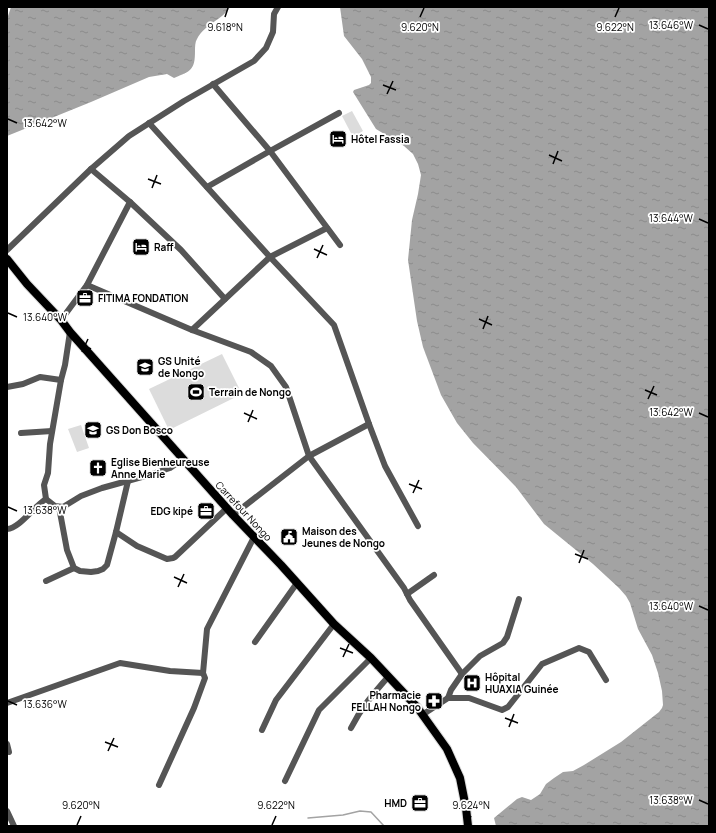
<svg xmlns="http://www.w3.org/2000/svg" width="716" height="833" font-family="Manrope,sans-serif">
	<defs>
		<pattern id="water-ripples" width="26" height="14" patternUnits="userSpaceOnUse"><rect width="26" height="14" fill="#a3a3a3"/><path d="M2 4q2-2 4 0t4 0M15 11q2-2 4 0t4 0" fill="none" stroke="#8b8b8b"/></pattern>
	</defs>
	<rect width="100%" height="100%" fill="#fff"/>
	<g fill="#dcdcdc">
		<polygon points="352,111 363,131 353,137 342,116"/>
		<polygon points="222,354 242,394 169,430 149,389"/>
		<polygon points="81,425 89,448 77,452 68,429"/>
	</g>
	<g fill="url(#water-ripples)">
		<path d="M11,7H230C222,20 205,24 197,39C195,42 195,47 195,51C195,70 191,71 174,78L167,74L149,77L91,102L7,136V19Z"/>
		<polygon points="340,7 709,7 709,826 496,826 494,818 517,799 522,797 531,800 540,794 546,784 554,778 563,772 573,771 584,765 621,742 659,712 662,708 663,705 662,691 658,673 652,655 638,629 630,603 626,596 619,588 593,564 544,524 516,487 473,443 457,423 441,395 423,347 417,321 408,260 412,220 418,194 421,175 418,164 413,154 404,146 376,129 353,92 354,90 369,85 371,83 371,77 362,59 344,36"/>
	</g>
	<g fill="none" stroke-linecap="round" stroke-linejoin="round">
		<polyline stroke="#a3a3a3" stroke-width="1.5" points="308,818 343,815 360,811 371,812 384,826"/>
		<defs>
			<polyline id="major" points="7,259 27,284 61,320 70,332 233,515 281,565 334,624 371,658 417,707 447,749 460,778 466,808 468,826"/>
		</defs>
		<use href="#major" stroke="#dbdbdb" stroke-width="10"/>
		<g stroke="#555" stroke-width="6">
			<polyline points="213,84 270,151 340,245"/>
			<polyline points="149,123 270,257 334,325 369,424 385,466 418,526"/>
			<polyline points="91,169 130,202 181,250 225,299"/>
			<polyline points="207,187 270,151 339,113"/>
			<polyline points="7,250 91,169 129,136 184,101 254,61 266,48 273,32 274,14 278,7"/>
			<polyline points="87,285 192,330 251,352 271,366 286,387 309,456 404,588 410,600 462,674"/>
			<polyline points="61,320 87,285 130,202"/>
			<polyline points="192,330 270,257 327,228"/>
			<polyline points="70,332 65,365 61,380 50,444 48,473 44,485 46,499 55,506 63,507 81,496 102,488 149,475 170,468 183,459"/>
			<polyline points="7,387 23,384 40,377 61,380"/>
			<polyline points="21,433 52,431"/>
			<polyline points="59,507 67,550 74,568 80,571 91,572 98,571 103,569 107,565 116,532 128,481"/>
			<polyline points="233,515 309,456 369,424"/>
			<path d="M7,529C20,528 34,506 46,499"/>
			<polyline points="116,532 137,546 167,559 173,558 175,557 227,508"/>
			<polyline points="46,581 74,568"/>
			<polyline points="407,594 434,575"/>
			<polyline points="255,642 297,583"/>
			<polyline points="448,698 451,690 462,674 480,656 503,643 507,637 519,599"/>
			<polyline points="7,703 120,663 170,671 203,673"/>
			<polyline points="422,715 448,698 469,698 502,710 508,707 542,664 579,648 589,652 606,680"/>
			<path d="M351,728C361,708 373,694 388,677"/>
			<polyline points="262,730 276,700 334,624"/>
			<polyline points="7,744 9,752"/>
			<polyline points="285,781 319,710 371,658"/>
			<polyline points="159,785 194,708 205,678 203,673 207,629 254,537"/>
			<polyline points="7,811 14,826"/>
		</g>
		<use href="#major" stroke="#000" stroke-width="8"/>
	</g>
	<path fill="none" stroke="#000" stroke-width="1.5" d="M225,17L228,8M420,17L424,8M615,17L619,8M699,25L708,29M383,85L396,90M387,94L393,81M8,119L17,123M549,155L562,161M553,164L558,151M148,179L161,184M152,188L157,175M699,219L708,223M314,249L327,255M317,258L323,245M8,313L17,317M479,319L492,325M483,329L488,316M79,343L91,349M82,352L88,339M645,390L657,395M648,399L654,386M244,413L257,419M699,413L708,417M248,422L253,410M409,484L422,489M413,493L419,480M8,507L17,511M575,554L588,559M579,563L584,550M174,577L187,583M178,587L184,574M699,606L708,610M340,648L353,653M343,657L349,644M8,701L17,705M505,718L518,723M509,727L514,714M105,742L118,747M108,751L114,738M699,800L708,804M77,825L81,816M272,825L276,816M467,825L471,816"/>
	<defs>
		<symbol id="hotel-square" viewBox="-11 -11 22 22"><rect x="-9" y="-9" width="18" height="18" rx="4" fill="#000" stroke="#fff"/><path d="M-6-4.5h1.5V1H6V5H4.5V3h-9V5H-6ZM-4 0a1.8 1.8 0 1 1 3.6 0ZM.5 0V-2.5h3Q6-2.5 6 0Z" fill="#fff"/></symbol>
		<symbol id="office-square" viewBox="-11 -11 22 22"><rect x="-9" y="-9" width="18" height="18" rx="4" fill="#000" stroke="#fff"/><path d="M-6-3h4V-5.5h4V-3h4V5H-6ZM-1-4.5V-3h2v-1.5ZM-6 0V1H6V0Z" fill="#fff"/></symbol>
		<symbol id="school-square" viewBox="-11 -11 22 22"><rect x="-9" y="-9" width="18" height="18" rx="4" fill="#000" stroke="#fff"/><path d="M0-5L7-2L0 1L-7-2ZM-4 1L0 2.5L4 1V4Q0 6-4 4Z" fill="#fff"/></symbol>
		<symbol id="stadium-square" viewBox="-11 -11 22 22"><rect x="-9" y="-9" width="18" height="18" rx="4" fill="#000" stroke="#fff"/><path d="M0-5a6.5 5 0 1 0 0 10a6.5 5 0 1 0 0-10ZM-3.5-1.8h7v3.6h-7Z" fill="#fff"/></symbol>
		<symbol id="church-square" viewBox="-11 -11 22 22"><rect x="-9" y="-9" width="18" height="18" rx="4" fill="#000" stroke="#fff"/><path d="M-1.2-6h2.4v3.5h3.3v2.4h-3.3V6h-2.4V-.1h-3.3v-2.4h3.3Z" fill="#fff"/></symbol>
		<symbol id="civic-square" viewBox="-11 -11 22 22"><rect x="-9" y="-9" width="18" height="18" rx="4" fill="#000" stroke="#fff"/><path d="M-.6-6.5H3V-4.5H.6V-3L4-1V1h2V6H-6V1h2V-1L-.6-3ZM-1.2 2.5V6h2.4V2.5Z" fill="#fff"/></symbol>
		<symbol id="hospital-square" viewBox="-11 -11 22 22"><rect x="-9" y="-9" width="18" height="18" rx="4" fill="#000" stroke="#fff"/><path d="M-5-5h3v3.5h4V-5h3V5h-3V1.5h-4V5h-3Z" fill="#fff"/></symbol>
		<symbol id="pharmacy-square" viewBox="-11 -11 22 22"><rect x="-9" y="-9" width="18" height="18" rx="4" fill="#000" stroke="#fff"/><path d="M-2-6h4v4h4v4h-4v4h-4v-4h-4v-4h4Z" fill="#fff"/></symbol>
	</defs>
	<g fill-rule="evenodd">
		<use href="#hotel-square" x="328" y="129" width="20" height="20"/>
		<use href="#hotel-square" x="131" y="237" width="20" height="20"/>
		<use href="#office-square" x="75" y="288" width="20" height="20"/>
		<use href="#school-square" x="135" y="357" width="20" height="20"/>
		<use href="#stadium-square" x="186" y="382" width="20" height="20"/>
		<use href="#school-square" x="83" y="420" width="20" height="20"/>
		<use href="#church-square" x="88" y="458" width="20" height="20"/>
		<use href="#office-square" x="196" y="501" width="20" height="20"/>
		<use href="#civic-square" x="279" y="527" width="20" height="20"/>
		<use href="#hospital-square" x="462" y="673" width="20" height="20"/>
		<use href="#pharmacy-square" x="424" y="691" width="20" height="20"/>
		<use href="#office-square" x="410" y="793" width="20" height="20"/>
	</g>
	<g text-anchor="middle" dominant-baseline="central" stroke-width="3.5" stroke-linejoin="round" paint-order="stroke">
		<g font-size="10" font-weight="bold" fill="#000" stroke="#fff" text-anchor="start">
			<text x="351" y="139">Hôtel Fassia</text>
			<text x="154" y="247">Raff</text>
			<text x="98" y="298">FITIMA FONDATION</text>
			<text x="158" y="361">GS Unité<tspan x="158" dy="12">de Nongo</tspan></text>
			<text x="209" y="392">Terrain de Nongo</text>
			<text x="106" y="430">GS Don Bosco</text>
			<text x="111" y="462">Eglise Bienheureuse<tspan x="111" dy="12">Anne Marie</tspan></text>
			<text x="193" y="511" text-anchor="end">EDG kipé</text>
			<text x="302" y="531">Maison des<tspan x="302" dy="12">Jeunes de Nongo</tspan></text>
			<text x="485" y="677">Hôpital<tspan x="485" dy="12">HUAXIA Guinée</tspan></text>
			<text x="421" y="695" text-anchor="end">Pharmacie<tspan x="421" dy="12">FELLAH Nongo</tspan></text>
			<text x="407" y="803" text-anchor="end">HMD</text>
		</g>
		<g font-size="10" fill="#000" stroke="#fff">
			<text transform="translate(244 511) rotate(47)">Carrefour Nongo</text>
		</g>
	</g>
	<g font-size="10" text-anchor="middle" fill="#000" stroke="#fff" stroke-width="3.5" stroke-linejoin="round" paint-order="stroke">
		<text x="671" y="29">13.646°W</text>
		<text x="225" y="31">9.618°N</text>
		<text x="420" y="31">9.620°N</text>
		<text x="615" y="31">9.622°N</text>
		<text x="45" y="127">13.642°W</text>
		<text x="671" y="222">13.644°W</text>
		<text x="45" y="321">13.640°W</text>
		<text x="671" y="416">13.642°W</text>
		<text x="45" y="514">13.638°W</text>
		<text x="671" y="610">13.640°W</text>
		<text x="45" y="708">13.636°W</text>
		<text x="671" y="804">13.638°W</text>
		<text x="81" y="809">9.620°N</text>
		<text x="276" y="809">9.622°N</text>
		<text x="471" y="809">9.624°N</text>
	</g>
	<rect width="716" height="833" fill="none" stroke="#000000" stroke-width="16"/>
</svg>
